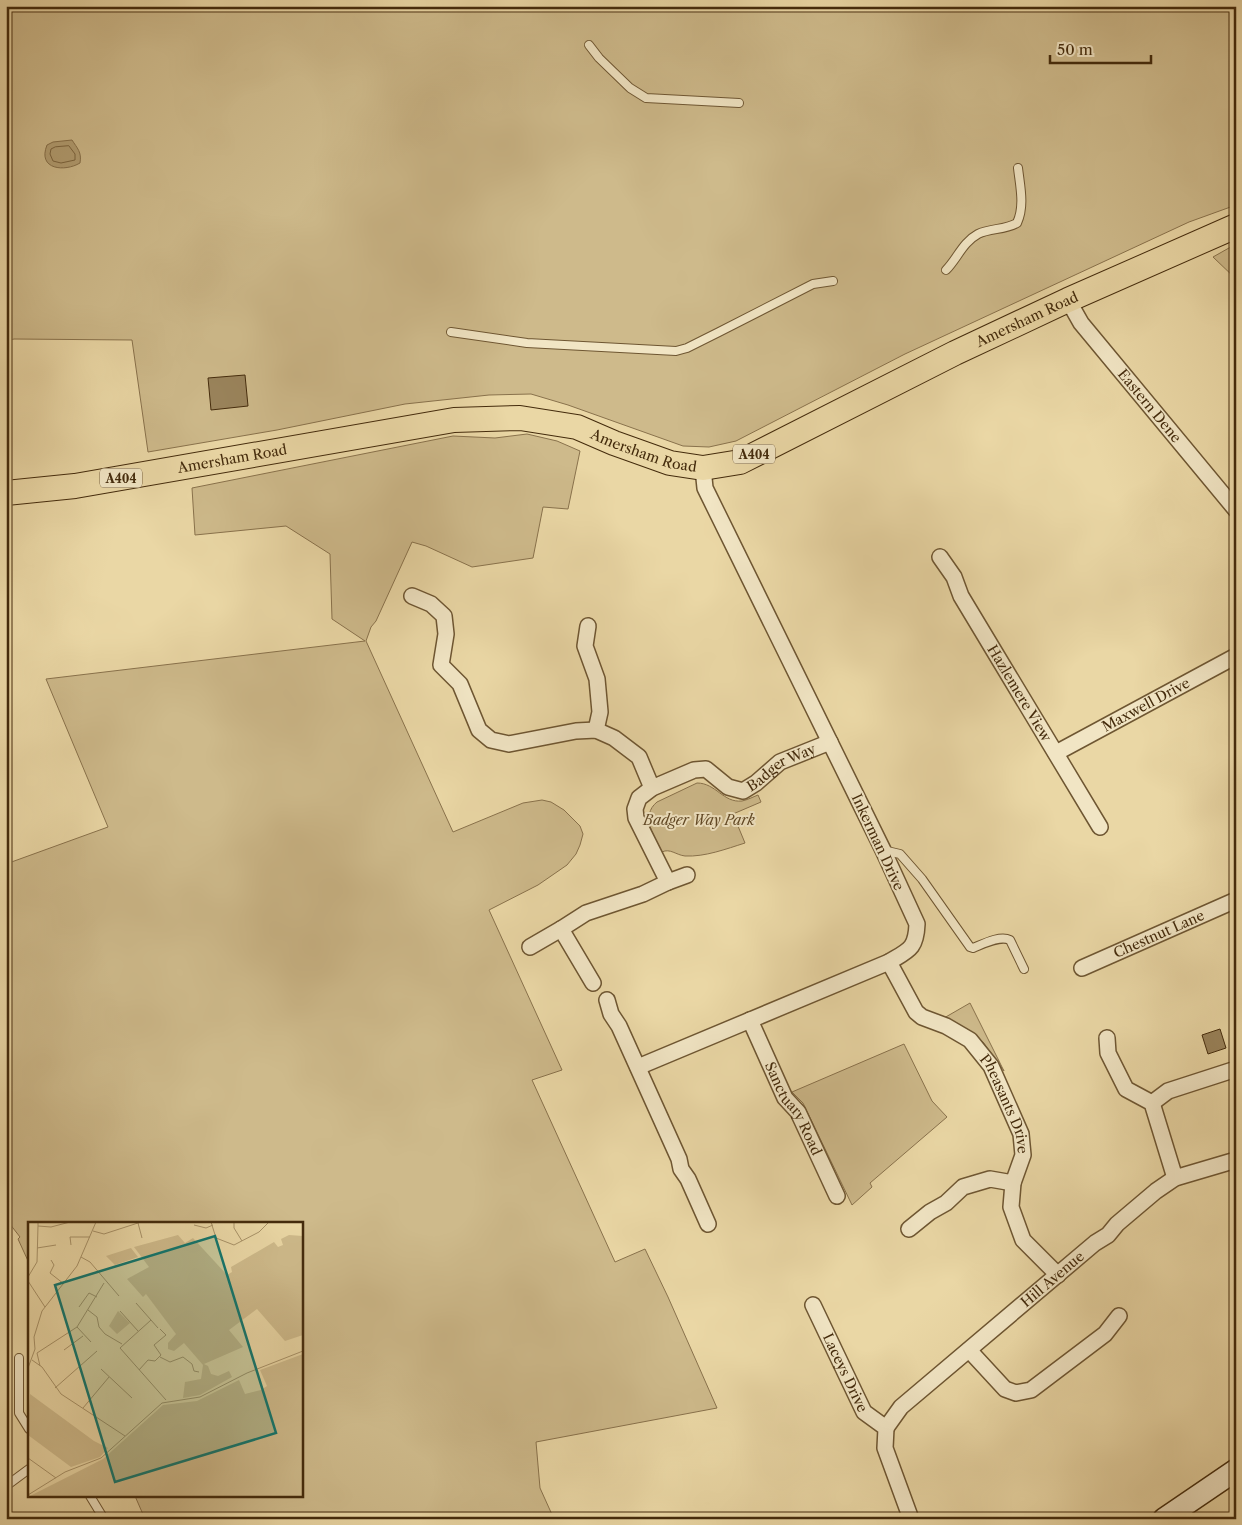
<svg xmlns="http://www.w3.org/2000/svg" width="1242" height="1525" font-family="'Libre Caslon Text',serif">
	<rect width="100%" height="100%" fill="#ead7a5"/>
	<filter id="stains"><feTurbulence type="fractalNoise" baseFrequency=".004" numOctaves="4"/><feColorMatrix values="0 0 0 0 .2 0 0 0 0 .09 0 0 0 0 .02 0 0 0 .5 -.17"/></filter>
	<radialGradient id="worn" r=".72"><stop offset=".6" stop-color="#630" stop-opacity="0"/><stop offset="1" stop-color="#630" stop-opacity=".3"/></radialGradient>
	<g fill="#ceba8b" stroke="#89724c">
		<polygon points="6,6 1236,6 1236,205 1189,222 905,354 736,441 709,447 683,446 568,405 531,394 489,395 405,404 277,430 148,452 132,340 14,339 6,341"/>
		<polygon points="1236,244 1236,279 1213,257"/>
		<polygon points="527,434 557,441 580,451 568,509 543,507 533,558 472,567 426,546 412,542 376,621 371,627 366,641 453,832 523,803 542,800 551,802 564,810 580,826 583,834 580,845 576,854 567,865 538,885 489,910 562,1070 532,1080 615,1262 645,1249 668,1297 717,1408 536,1442 540,1488 554,1519 145,1519 135,1496 301,1496 301,1224 29,1224 29,1263 18,1239 20,1237 6,1219 6,864 108,827 46,679 365,641 332,619 330,554 286,526 195,535 192,488 453,436 495,438"/>
		<path d="M697,783C716,783 723,803 742,801C747,800 753,797 758,795L761,802L733,814L745,843C726,849 705,857 685,856C676,855 670,848 662,852C654,836 640,816 657,802Z"/>
		<polygon points="970,1003 1004,1071 983,1042 961,1026 944,1018"/>
		<polygon points="904,1044 932,1101 947,1117 870,1183 872,1187 852,1205 803,1103 792,1092"/>
	</g>
	<path fill="#b29d71" stroke="#866f49" d="M72,140C77,148 82,152 80,163C65,172 37,170 47,145L53,142Z"/>
	<g fill="none" stroke-linecap="round" stroke-linejoin="round">
		<polygon stroke="#7b643e" stroke-width="1" points="69,146 75,154 75,160 61,163 53,161 50,154 51,149 55,147"/>
	</g>
	<g fill="#9a845c" stroke="#442b0c">
		<polygon points="245,375 248,406 211,410 208,378"/>
		<polygon points="1220,1029 1226,1048 1208,1054 1202,1035"/>
	</g>
	<g fill="none" stroke-linecap="round" stroke-linejoin="round">
		<defs>
			<g id="lane">
				<polyline points="589,45 599,58 630,88 646,98 739,103"/>
				<path d="M946,270C957,259 963,242 978,234C990,228 1005,230 1017,223C1025,206 1020,186 1018,168"/>
				<polyline points="451,332 527,343 676,351 687,348 719,332 813,284 833,281"/>
				<path d="M883,850L900,854L922,879L970,947L973,948C983,944 1000,935 1010,940L1024,969"/>
				<polyline points="19,1358 19,1413 29,1429"/>
				<polyline points="6,1486 29,1469"/>
				<polyline points="90,1496 104,1519"/>
			</g>
			<g id="street">
				<path id="s1" d="M1068,300L1081,323L1236,510"/>
				<path id="s2" d="M940,557L954,577L961,596L1100,827"/>
				<polyline points="412,596 431,604 444,616 446,634 441,665 460,684 479,730 491,740 509,744 576,731 596,730 614,738 639,757 652,788"/>
				<polyline points="588,626 585,646 597,679 600,712 596,730"/>
				<path id="s3" d="M1056,753L1236,656"/>
				<polyline points="668,882 687,875"/>
				<polyline points="530,947 561,929"/>
				<path id="s4" d="M889,962L916,1012L922,1017L946,1026L970,1040L991,1066L1021,1134L1023,1155L1013,1183L1011,1207L1023,1240L1058,1275"/>
				<path id="s5" d="M1082,968L1236,900"/>
				<path id="s6" d="M593,983L561,929L586,913L643,894L668,882L636,818L635,809L639,798L652,788L694,770L706,769L728,787L743,791L756,783L780,762L830,742"/>
				<polyline points="607,1000 611,1014 619,1026 679,1159 681,1169 688,1179 708,1224"/>
				<path id="s7" d="M750,1020L785,1098L798,1112L837,1196"/>
				<polyline points="1107,1038 1108,1053 1126,1089 1152,1103 1175,1178"/>
				<path d="M638,1067L889,962C909,950 916,949 917,924L883,850L705,488L703,468"/>
				<polyline points="1152,1103 1168,1091 1236,1069"/>
				<polyline points="909,1229 930,1212 946,1203 963,1187 990,1179 1013,1183"/>
				<path id="s8" d="M813,1305L864,1412L886,1428L885,1448L911,1519"/>
				<polyline points="969,1350 1005,1389 1016,1393 1031,1390 1105,1334 1119,1316"/>
				<path id="s9" d="M886,1428L901,1407L1095,1243L1108,1235L1117,1224L1156,1191L1175,1178L1236,1160"/>
			</g>
			<polyline id="secondary" points="1164,1519 1236,1470"/>
			<g id="primary">
				<path id="s10" d="M6,493L75,486L454,420L520,418L577,427L614,443L670,463L703,468L740,462L955,353L1068,300L1236,226"/>
			</g>
		</defs>
		<use href="#lane" stroke="#6e5632" stroke-width="10"/>
		<use href="#street" stroke="#6e5632" stroke-width="18"/>
		<use href="#secondary" stroke="#442b0c" stroke-width="24"/>
		<use href="#primary" stroke="#442b0c" stroke-width="26"/>
		<use href="#lane" stroke="#f1e5c4" stroke-width="8"/>
		<use href="#street" stroke="#f1e5c4" stroke-width="15"/>
		<use href="#secondary" stroke="#f1e5c4" stroke-width="21"/>
		<use href="#primary" stroke="#ead7a5" stroke-width="24"/>
	</g>
	<g text-anchor="middle" dominant-baseline="central" stroke-width="4" stroke-linejoin="round" paint-order="stroke">
		<g fill="#f1e5c4" stroke="#786343" stroke-width="1">
			<rect x="733" y="444.5" width="42" height="19" rx="4"/>
			<rect x="100" y="468.5" width="42" height="19" rx="4"/>
		</g>
		<g font-size="12" font-weight="bold" fill="#442b0c">
			<text x="754" y="454">A404</text>
			<text x="121" y="478">A404</text>
		</g>
		<g font-size="14" fill="#442b0c" stroke="#f1e5c4">
			<text stroke="none"><textPath href="#s10" startOffset="1069">Amersham Road</textPath></text>
			<text stroke="none"><textPath href="#s1" startOffset="134">Eastern Dene</textPath></text>
			<text stroke="none"><textPath href="#s10" startOffset="649">Amersham Road</textPath></text>
			<text stroke="none"><textPath href="#s10" startOffset="229">Amersham Road</textPath></text>
			<text stroke="none"><textPath href="#s2" startOffset="158">Hazlemere View</textPath></text>
			<text stroke="none"><textPath href="#s3" startOffset="102">Maxwell Drive</textPath></text>
			<text stroke="none"><textPath href="#s6" startOffset="436">Badger Way</textPath></text>
			<text transform="translate(878 842) rotate(65)">Inkerman Drive</text>
			<text stroke="none"><textPath href="#s5" startOffset="84">Chestnut Lane</textPath></text>
			<text stroke="none"><textPath href="#s4" startOffset="192">Pheasants Drive</textPath></text>
			<text stroke="none"><textPath href="#s7" startOffset="99">Sanctuary Road</textPath></text>
			<text stroke="none"><textPath href="#s9" startOffset="224">Hill Avenue</textPath></text>
			<text stroke="none"><textPath href="#s8" startOffset="75">Laceys Drive</textPath></text>
		</g>
		<g font-size="14" font-style="italic" fill="#604825" stroke="#f1e5c4">
			<text x="699" y="820">Badger Way Park</text>
		</g>
	</g>
	<g transform="translate(28 1222)">
		<rect width="275" height="275" fill="#ead7a5"/>
		<path d="M150,13L157,21L165,16L199,53L204,50L203,45L246,20L250,25L255,23L253,17L261,13L275,14V113L257,119L229,87L201,108L215,125L176,142L180,144L183,152L190,154L201,149L204,155L172,173L155,176L157,160L173,157L175,143L156,121L146,129L140,127V121L148,112L118,72L115,75L99,57L121,45L106,25ZM103,26L110,35L87,43L78,34ZM90,89L102,101L89,112L81,104ZM275,132V275H0L75,237L135,183L169,179L211,158L217,172L233,168L239,164L232,148ZM2,172L66,219L80,226L72,235L43,245L0,213Z" fill="#ceba8b"/>
		<path fill="none" stroke="#a89268" stroke-width="1" d="M10,0V4L23,5L42,0M183,0L188,16L206,23L231,10L241,0M206,0V6L214,19M110,1L114,16M166,3L178,6L185,3M65,9L76,12L113,0M43,23L42,15H62M9,26L28,23M53,35L62,40L91,74M23,38L26,43L22,51L36,62M0,55L9,40L10,4M0,59L17,85M108,81L130,106M51,85L61,71L69,75M60,88L69,95L71,105L77,112L94,122M92,89L110,109M123,98L92,126L138,178M49,105L63,120M6,115L14,89L49,44L68,0M36,128L55,114M132,135L142,140L155,135L164,142L166,149L171,150M4,138L14,145L33,172L97,214M12,144L9,131L49,105L76,61M0,146L7,127L6,115M73,147L104,176M111,148L120,138L127,139L133,133L126,123L138,113L132,107M27,166L69,129M55,186L81,155M0,236L28,256M0,273L37,250L73,236L134,181L172,175L219,151L275,129"/>
		<path fill="#0f766e" fill-opacity="0.15" stroke="#0f766e" stroke-width="2.5" d="M187,14L248,211L87,260L27,63Z"/>
		<rect width="275" height="275" fill="none" stroke="#442b0c" stroke-width="2.5"/>
	</g>
	<rect width="1242" height="1525" fill="none" stroke="#ead7a5" stroke-width="25"/>
	<rect x="8" y="8" width="1227" height="1510" fill="none" stroke="#442b0c" stroke-width="2.5"/>
	<rect x="12" y="12" width="1217" height="1500" fill="none" stroke="#442b0c"/>
	<path d="M1050 55v8h101v-8" fill="none" stroke="#442b0c" stroke-width="2.5"/>
	<text x="1057" y="55" font-size="15" fill="#442b0c" stroke="#f1e5c4" stroke-width="4" paint-order="stroke">50 m</text>
	<rect width="100%" height="100%" filter="url(#stains)"/>
	<rect width="100%" height="100%" fill="url(#worn)"/>
</svg>
